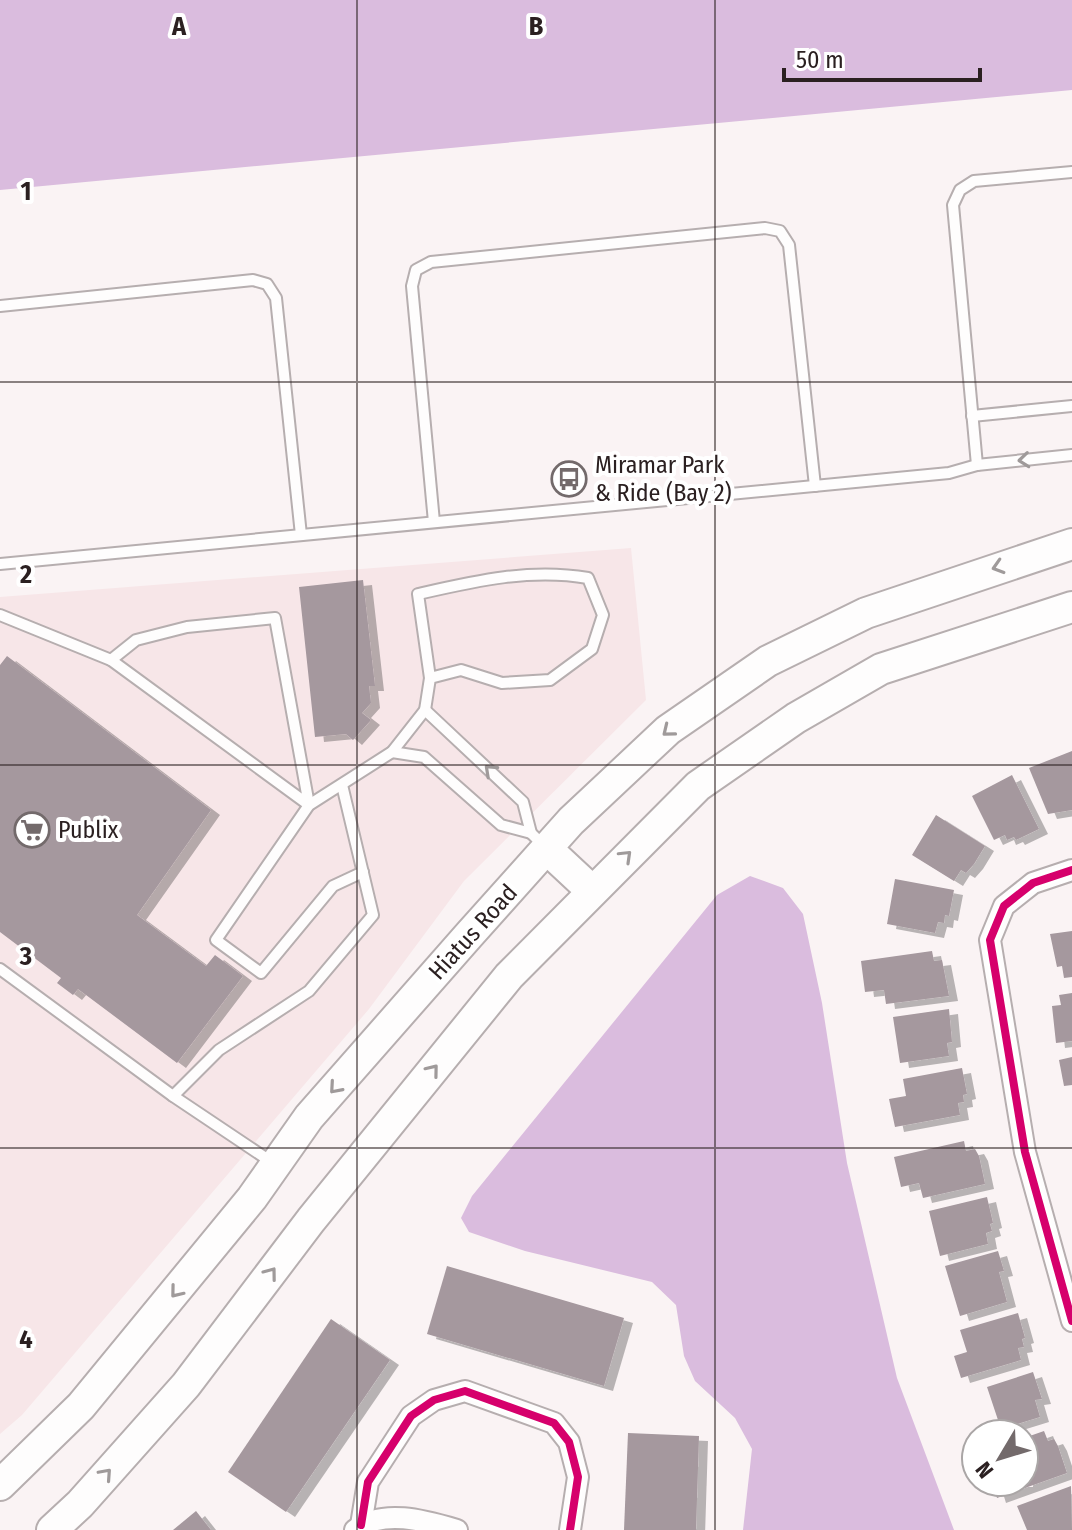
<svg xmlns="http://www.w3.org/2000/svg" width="1072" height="1530" font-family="'Fira Sans Condensed',sans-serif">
	<defs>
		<filter id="shadow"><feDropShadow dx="9" dy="5" stdDeviation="0" flood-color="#0004"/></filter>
	</defs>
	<rect width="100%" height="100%" fill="#faf3f4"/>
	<polygon fill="#f7e6e8" points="631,548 646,700 464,881 369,1009 22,1415 0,1434 0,597"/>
	<g fill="#dabcde">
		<polygon points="0,0 1072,0 1072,90 0,190"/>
		<polygon points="750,876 783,888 803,914 822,1003 847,1163 897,1378 954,1530 743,1530 752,1449 735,1418 695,1381 684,1356 676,1305 652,1282 525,1251 469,1232 461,1218 472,1196 717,895"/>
	</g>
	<g fill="#a5989e" filter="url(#shadow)">
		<polygon points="363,580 375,686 369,686 371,703 362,713 371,720 353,740 346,734 315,737 299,587"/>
		<polygon points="7,656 211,810 137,915 206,966 215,955 243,976 177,1063 78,989 73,995 57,983 61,978 0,932 0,665"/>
		<polygon points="1072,751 1072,810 1048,814 1029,768"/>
		<polygon points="1012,775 1039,829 1016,840 1014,837 1007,840 1005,835 994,840 972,796"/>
		<polygon points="936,815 985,846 974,864 966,873 961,870 954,881 912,855"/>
		<polygon points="895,879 954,890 949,916 945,915 944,923 938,922 935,933 887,924"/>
		<polygon points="1072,931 1072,977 1064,978 1062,966 1057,967 1050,934"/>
		<polygon points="932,951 934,961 942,960 949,996 886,1004 884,990 865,992 861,961"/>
		<polygon points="1072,993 1072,1041 1056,1043 1052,1006 1061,1005 1059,995"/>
		<polygon points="949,1009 952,1042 947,1043 949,1056 900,1063 893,1017"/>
		<polygon points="1072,1057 1072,1085 1064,1086 1059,1060"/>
		<polygon points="962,1068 967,1094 963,1095 964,1102 958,1103 960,1115 895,1127 889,1099 906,1096 903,1079"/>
		<polygon points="964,1141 966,1151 975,1149 979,1156 985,1184 923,1198 919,1183 901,1187 894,1157"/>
		<polygon points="987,1197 993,1223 990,1224 992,1231 986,1233 988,1244 940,1256 929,1211"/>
		<polygon points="998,1251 1004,1271 999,1272 1007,1302 960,1316 945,1266"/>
		<polygon points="447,1266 624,1318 604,1386 427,1334"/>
		<polygon points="1018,1313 1025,1338 1022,1339 1024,1347 1018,1348 1021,1360 961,1378 954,1356 967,1352 960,1330"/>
		<polygon points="331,1319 390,1360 286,1512 228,1472"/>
		<polygon points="1033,1372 1042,1399 1035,1400 1040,1417 1001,1429 987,1387"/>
		<polygon points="1044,1431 1048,1441 1054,1439 1058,1446 1067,1473 997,1498 993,1485 983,1488 981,1482 1024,1482 1024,1438"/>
		<polygon points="628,1433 699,1436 696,1530 624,1530"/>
		<polygon points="1071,1486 1072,1530 1027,1530 1017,1506"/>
		<polygon points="196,1511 211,1530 173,1530"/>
	</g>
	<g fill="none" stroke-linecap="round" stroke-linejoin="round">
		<defs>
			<g id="service">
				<polyline points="0,306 253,280 267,284 276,298 301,535"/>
				<polyline points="972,416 1072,406"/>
				<polyline points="977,465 953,205 960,190 974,181 1072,172"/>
				<polyline points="434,522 412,286 416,270 431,262 765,228 780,231 789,245 815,486"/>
				<polyline points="0,564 949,473 977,465 1072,455"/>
				<polyline points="0,615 111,660"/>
				<polygon points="275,618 309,805 111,660 136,640 187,627"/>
				<polyline points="425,710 523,802 531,833 545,847"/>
				<polyline points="392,752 424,757 501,825 531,833"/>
				<path d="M363,872L333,886L261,973L216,940L309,805L392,752L425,710L430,678L418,594C475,581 530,568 588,578L603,615L592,649L550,680L502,683L461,670L430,678"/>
				<polyline points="0,969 173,1096 273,1163"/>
				<polyline points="173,1096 219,1050 309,991 373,915 342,785"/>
			</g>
			<g id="minor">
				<polyline points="1072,870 1033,883 1004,906 990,940 1025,1152 1072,1321"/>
				<polyline points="361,1525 368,1482 411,1416 434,1400 465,1391 554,1423 569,1442 578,1477 570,1530"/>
				<path d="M355,1530C383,1508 426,1521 457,1530"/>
			</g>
			<g id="secondary">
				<polyline points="547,849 591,890"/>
				<polyline points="0,1485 81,1406 252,1198 309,1117 469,935 571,821 668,730 768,661 866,613 1072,544"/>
				<polyline points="52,1530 80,1504 186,1385 311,1220 509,976 698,786 796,718 881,669 1072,607"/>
			</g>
		</defs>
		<use href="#service" stroke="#b6aeaf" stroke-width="14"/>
		<use href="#minor" stroke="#b6aeaf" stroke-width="24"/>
		<use href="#secondary" stroke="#b6aeaf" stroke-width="34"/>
		<use href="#service" stroke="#fefdfd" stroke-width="10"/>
		<use href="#minor" stroke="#fefdfd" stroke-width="20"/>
		<use href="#secondary" stroke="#fefdfd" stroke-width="30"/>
		<defs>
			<g id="cycleway">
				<polyline points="1072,870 1033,883 1004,906 990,940 1025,1152 1072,1321"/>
				<polyline points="361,1525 368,1482 411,1416 434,1400 465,1391 554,1423 569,1442 578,1477 570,1530"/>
			</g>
		</defs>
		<use href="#cycleway" stroke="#fff" stroke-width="13"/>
		<use href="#cycleway" stroke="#d6006c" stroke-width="8"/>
	</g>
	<defs><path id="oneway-chevron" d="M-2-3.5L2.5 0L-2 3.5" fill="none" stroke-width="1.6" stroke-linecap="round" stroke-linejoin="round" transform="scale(2)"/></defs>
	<g stroke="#9f9a9a">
		<use href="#oneway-chevron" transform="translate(1024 460) rotate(174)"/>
		<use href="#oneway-chevron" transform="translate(998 567) rotate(163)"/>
		<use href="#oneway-chevron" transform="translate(668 731) rotate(141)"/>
		<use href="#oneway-chevron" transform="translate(490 770) rotate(-137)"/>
		<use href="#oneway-chevron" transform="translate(626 856) rotate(-44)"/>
		<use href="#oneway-chevron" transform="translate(433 1070) rotate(-51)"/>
		<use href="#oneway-chevron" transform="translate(335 1088) rotate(131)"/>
		<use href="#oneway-chevron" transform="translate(271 1273) rotate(-53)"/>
		<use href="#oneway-chevron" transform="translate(176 1292) rotate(129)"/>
		<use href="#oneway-chevron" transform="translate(106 1474) rotate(-48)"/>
	</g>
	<path fill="none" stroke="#2b2021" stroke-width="2" stroke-opacity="0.55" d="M357,0V1530M715,0V1530M0,382H1072M0,765H1072M0,1148H1072"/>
	<defs>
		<symbol id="bus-ring" viewBox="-11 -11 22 22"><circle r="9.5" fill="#fff" stroke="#736a6b" stroke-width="1.5"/><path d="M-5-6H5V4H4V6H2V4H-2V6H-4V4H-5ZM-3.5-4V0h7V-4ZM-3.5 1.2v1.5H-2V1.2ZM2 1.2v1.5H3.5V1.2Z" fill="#736a6b"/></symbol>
		<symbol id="supermarket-ring" viewBox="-11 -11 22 22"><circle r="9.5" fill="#fff" stroke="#736a6b" stroke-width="1.5"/><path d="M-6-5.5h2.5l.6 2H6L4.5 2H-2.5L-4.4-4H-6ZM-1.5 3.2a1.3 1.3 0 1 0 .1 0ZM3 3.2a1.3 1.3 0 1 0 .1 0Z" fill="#736a6b"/></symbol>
	</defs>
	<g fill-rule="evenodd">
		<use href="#bus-ring" x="549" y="459" width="40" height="40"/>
		<use href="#supermarket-ring" x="12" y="810" width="40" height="40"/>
	</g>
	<g text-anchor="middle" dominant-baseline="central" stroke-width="8" stroke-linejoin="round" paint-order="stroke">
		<g font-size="24" fill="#2b2021" stroke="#fff" text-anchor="start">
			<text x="595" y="465">Miramar Park<tspan x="595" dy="28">&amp; Ride (Bay 2)</tspan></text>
			<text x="58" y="830">Publix</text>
		</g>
		<g font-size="24" fill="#2b2021" stroke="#fff">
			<text transform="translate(473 932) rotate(-48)">Hiatus Road</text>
		</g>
	</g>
	<g font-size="26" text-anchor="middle" font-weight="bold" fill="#2b2021" stroke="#fff" stroke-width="8" stroke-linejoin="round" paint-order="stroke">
		<text x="179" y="35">A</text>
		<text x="536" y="35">B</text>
		<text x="26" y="200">1</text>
		<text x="26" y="583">2</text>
		<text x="26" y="965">3</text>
		<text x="26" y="1348">4</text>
	</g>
	<g transform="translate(1000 1458) rotate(232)"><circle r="38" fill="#ffffff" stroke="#aaa6a6" stroke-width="2"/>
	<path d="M0-6L14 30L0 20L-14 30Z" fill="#736a6b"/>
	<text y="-12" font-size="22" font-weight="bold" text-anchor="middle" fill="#2b2021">N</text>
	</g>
	<path d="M784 68v12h196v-12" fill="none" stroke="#2b2021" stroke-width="4"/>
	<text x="796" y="68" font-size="24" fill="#2b2021" stroke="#ffffff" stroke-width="6" paint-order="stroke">50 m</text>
</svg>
